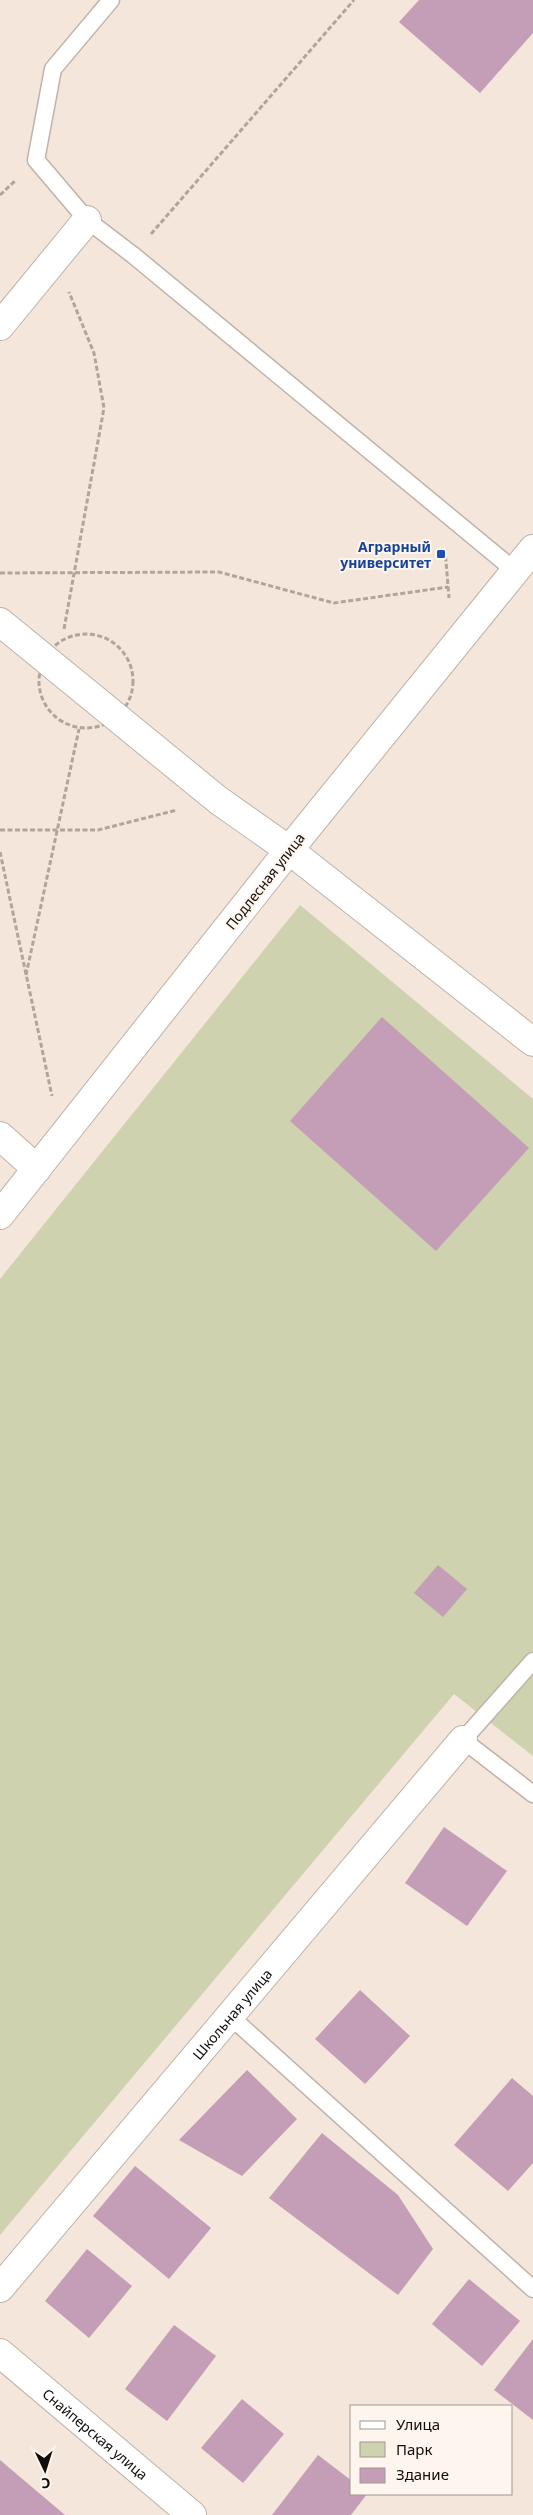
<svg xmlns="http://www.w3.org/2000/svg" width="533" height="2515" font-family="'Noto Sans',sans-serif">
	<rect width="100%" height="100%" fill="#f4e6db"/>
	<polygon fill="#ced2af" points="300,905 533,1099 533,1756 454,1694 0,2235 0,1279"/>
	<g fill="#c49db6">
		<polygon points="419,0 533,0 533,33 480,93 399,22"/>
		<polygon points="382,1017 529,1148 436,1251 290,1121"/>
		<polygon points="438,1565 467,1589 443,1617 414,1593"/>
		<polygon points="444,1827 507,1871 467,1926 405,1883"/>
		<polygon points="360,1990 410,2036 365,2084 315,2039"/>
		<polygon points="247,2070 297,2119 242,2176 179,2140"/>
		<polygon points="512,2078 533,2096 533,2163 508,2191 454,2145"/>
		<polygon points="322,2133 398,2195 433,2249 398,2295 269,2198"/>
		<polygon points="135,2166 211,2228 169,2279 93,2216"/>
		<polygon points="87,2249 132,2286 89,2338 45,2301"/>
		<polygon points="469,2279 520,2321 482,2366 432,2324"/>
		<polygon points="174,2325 216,2356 167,2421 125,2389"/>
		<polygon points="533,2339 533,2420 494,2390"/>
		<polygon points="242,2399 284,2434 243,2483 201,2448"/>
		<polygon points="318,2455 352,2481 352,2494 367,2494 351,2515 272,2515"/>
		<polygon points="0,2460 65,2515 0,2515"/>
	</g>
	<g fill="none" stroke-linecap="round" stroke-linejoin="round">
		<defs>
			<g id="service">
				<polyline points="111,0 53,69 36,160 87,220 133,255 514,570"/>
				<polyline points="533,1661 463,1740 533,1794"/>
				<polyline points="231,2017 533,2289"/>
			</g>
			<g id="minor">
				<polyline points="0,326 87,220"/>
				<polyline points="0,622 218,800 289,850 533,1042"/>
				<polyline points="289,850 533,549"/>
				<polyline points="0,1136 37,1169"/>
				<path id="s1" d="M0,2288L463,1740"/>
				<path id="s2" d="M0,2353L192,2515"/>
			</g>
			<polyline id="tertiary" points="0,1215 289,850"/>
		</defs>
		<use href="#service" stroke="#c0b2a8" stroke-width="19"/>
		<use href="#minor" stroke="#c0b2a8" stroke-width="30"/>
		<use href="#tertiary" stroke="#c0b2a8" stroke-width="30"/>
		<g stroke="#b0a59c" stroke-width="3" stroke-dasharray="5 2.5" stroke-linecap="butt">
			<polyline points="0,195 16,180"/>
			<polyline points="151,234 354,0"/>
			<polyline points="445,549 449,598"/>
			<polyline points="0,573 219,572 334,603 448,587"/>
			<polyline points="64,629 104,408 94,353 69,292"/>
			<circle cx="86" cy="681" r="47"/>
			<polyline points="0,830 98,830 177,810"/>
			<polyline points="0,852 52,1096"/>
			<polyline points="26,975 79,729"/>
		</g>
		<use href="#service" stroke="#fff" stroke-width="16"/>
		<use href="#minor" stroke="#fff" stroke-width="28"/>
		<use href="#tertiary" stroke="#fff" stroke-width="28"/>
	</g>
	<rect fill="#1a4fb4" stroke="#fdf5ee" stroke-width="2" x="436" y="549" width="10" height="10" rx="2.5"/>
	<g text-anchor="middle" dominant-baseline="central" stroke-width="4" stroke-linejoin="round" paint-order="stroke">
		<g font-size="14" font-weight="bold" fill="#164399" stroke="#fdf5ee" text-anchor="end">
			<text x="431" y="546">Аграрный<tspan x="431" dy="16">университет</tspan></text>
		</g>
		<g font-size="14" fill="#110d09" stroke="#fdf5ee">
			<text transform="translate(265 881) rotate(-52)">Подлесная улица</text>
			<text stroke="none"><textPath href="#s1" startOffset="359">Школьная улица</textPath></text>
			<text stroke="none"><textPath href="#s2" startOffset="125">Снайперская улица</textPath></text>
		</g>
	</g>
	<rect x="350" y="2405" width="162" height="90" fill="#fdf5ee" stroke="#9f9892"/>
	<rect x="360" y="2421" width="25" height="8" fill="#ffffff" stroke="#9f9892"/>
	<text x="396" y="2430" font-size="15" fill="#110d09">Улица</text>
	<rect x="360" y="2442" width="25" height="15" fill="#ced2af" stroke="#9f9892"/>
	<text x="396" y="2455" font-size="15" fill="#110d09">Парк</text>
	<rect x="360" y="2468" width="25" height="15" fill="#c49db6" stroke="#9f9892"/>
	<text x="396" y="2480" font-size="15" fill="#110d09">Здание</text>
	<g transform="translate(45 2470) rotate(176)" stroke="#fdf5ee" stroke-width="4" paint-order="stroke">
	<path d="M0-4L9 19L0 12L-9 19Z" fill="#110d09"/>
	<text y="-8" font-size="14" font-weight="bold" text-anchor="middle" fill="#110d09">С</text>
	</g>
</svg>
